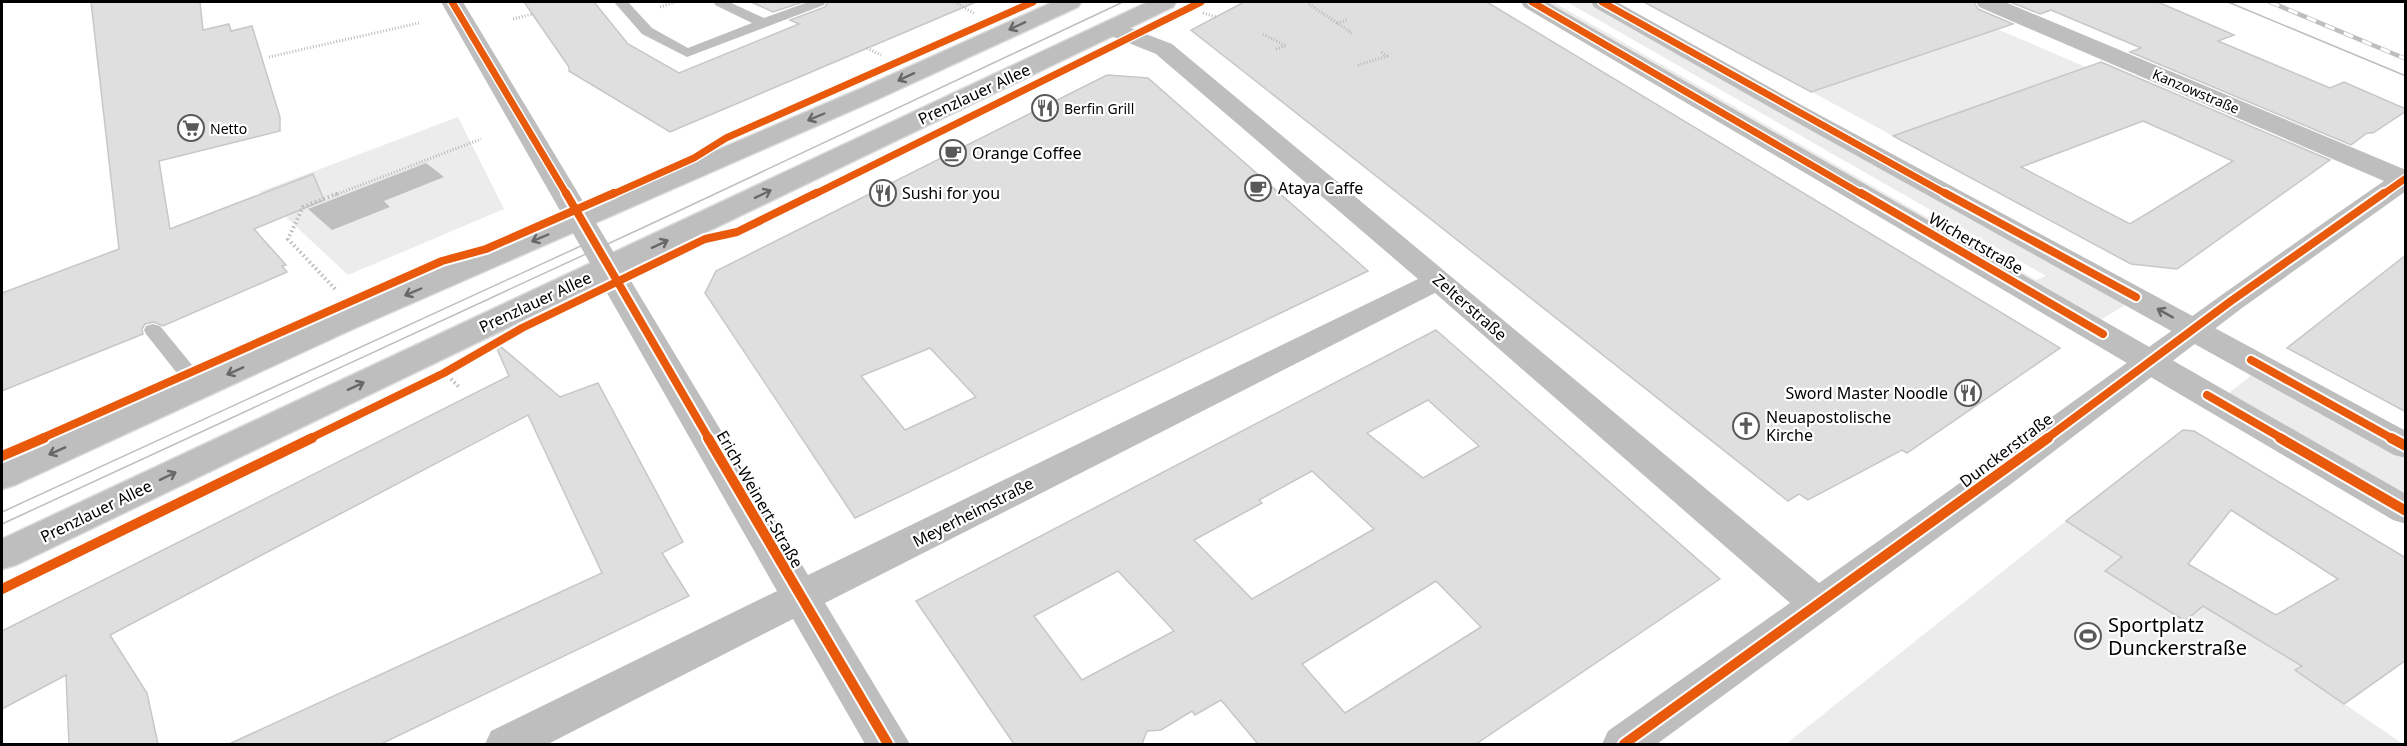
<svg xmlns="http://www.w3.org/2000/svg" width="2407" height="746" font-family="'Noto Sans',sans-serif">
	<rect width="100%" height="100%" fill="#fff"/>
	<g fill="#ececec">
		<polygon points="1544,2 1553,2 2036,280 2046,276 1567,2 1589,2 2125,305 2097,322"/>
		<polygon points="1997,29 2086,67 1893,136 1812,92"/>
		<polygon points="458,117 504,209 348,275 259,192"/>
		<polygon points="2254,373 2405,458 2405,500 2225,396"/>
		<polygon points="2066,521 2302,666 2296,671 2403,744 1786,744"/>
	</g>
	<polygon fill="#bfbfbf" points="426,163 444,177 384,201 390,207 332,230 308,209"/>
	<g fill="#dfdfdf" stroke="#c7c7c7" stroke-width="1.5" fill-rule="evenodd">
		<polygon points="91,2 200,2 203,30 229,24 231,31 252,26 280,117 280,131 159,161 170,229 313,174 324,200 254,229 286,265 282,266 287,272 163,326 154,322 145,324 142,329 143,334 2,391 2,293 119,249"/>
		<polygon points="524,2 594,2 628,44 679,73 799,24 790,20 825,7 828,2 976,2 670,132 569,71 569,67"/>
		<polygon points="751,2 803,2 773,12"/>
		<polygon points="1244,2 1487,2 2060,348 1907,453 1902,450 1808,500 1799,494 1788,501 1191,30"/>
		<polygon points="1644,2 1974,2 1978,9 2013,24 1811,92"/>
		<polygon points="2010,2 2158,2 2234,35 2218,41 2330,88 2344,82 2406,109 2406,111 2373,133 2367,133 2351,145 2130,52 2141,48 2051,10 2040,14"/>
		<path d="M2101,62L2330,160L2177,269L2131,264L1893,136ZM2143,121L2233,161L2130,224L2021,167Z"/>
		<path d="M1107,75L1148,78L1368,271L855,518L705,293L716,271ZM930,348L976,397L905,430L861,376Z"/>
		<polygon points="2406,255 2406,412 2287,348"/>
		<path d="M1436,330L1720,579L1476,744H1258L1221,700L1195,715L1192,711L1161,730L1147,731L1142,744H1014L916,601ZM1428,400L1479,446L1423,478L1367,433ZM1312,471L1374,529L1252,599L1194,540L1262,503L1259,500ZM1118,571L1174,631L1082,680L1034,616ZM1436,581L1481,627L1345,713L1302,664Z"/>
		<polygon points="493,340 560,397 598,383 683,542 662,553 689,596 381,744 229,744 602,573 528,415 110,635 147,693 158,744 69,744 66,675 2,709 2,631 509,376"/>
		<path d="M2183,430L2194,431L2406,558V660L2344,704L2295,670L2302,666L2203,606L2185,621L2105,571L2122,557L2066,521ZM2231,510L2338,579L2276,615L2188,564Z"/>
	</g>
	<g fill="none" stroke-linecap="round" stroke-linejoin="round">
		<defs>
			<g id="primary">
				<polygon points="1053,2 1081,2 1078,7 878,99 353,329 15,485 2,489 2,462 331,315 860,89"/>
				<polygon points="1148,2 1176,2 1173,7 16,565 2,569 2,539"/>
			</g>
		</defs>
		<use href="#primary" stroke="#dbdbdb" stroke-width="3"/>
		<g stroke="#b9b9b9" stroke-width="3" stroke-dasharray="1 2" stroke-linecap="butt">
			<polyline points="955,2 975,14"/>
			<polyline points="1309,4 1352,33"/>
			<polyline points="660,7 675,2"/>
			<polyline points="1203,13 1216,17"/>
			<polyline points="513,19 533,14"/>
			<polyline points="1337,23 1347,20"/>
			<polyline points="1263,34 1286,46"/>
			<polyline points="867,48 881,55"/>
			<polyline points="1276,49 1285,46"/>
			<polyline points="269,57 419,23"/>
			<polyline points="1358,65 1387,56 1381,52"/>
			<polyline points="335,195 481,139"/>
		</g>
		<g stroke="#b9b9b9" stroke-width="4" stroke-dasharray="1.5 3" stroke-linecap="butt">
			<polyline points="335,289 288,239 303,207 339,193"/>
			<polyline points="451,379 459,387"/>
		</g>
		<g fill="#bebebe" fill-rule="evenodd">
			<polygon points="614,2 628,2 652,28 688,48 752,23 715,5 714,2 729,2 764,18 808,2 826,2 824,5 687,57 642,34"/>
			<polygon points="153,324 160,326 206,382 209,387 206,392 199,393 192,392 146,334 144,330 146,326"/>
		</g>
		<path fill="#bebebe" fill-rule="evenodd" d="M441,2H463L808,575L1418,279L1156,54L1104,33L1101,28L1104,23L1112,21L1172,44L1819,583C2009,450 2194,312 2384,181L1979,7L1976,2H2005L2406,170V191L2242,308L2007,487L1657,744H1602L1608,731L1790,603L1435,293L825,603L910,744H865L793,619L548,744H485L491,731L777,591Z"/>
		<g fill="#bebebe" fill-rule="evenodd">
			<polygon points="1521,2 1547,2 2406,494 2406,524 2393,520 1524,7"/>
			<polygon points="1591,2 1617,2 1805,107 2406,431 2406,458 2394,455 1787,117 1594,7"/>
		</g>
		<use href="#primary" fill="#bebebe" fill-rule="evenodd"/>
		<g stroke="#bebebe" stroke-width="1.5">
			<polyline points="2228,2 2406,76"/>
			<polyline points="2,512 583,245"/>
			<polyline points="2,524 653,223 1123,2"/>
		</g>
		<defs>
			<polyline id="rail" points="2270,2 2406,59"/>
		</defs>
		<use href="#rail" stroke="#bebebe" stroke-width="4.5"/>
		<use href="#rail" stroke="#fff" stroke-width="3" stroke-dasharray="10" stroke-linecap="butt"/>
		<defs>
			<g id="cycleway-far2">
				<polyline points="452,2 567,195"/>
				<polyline points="1532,2 1863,195"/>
				<polyline points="1602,2 1948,195"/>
				<polyline points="611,195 694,158 726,138 1033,2"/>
				<polyline points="813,195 1201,2"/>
				<polyline points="2382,195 2406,178"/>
			</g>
			<g id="cycleway-far1">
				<polyline points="566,193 709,439"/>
				<polyline points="1861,193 2103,334"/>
				<polyline points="1945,193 2136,297"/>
				<polyline points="2251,360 2393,439"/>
				<polyline points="2207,395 2283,439"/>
				<polyline points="40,439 442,261 486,249 614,193"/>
				<polyline points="309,439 444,373 522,328 705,239 737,232 816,193"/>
				<polyline points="2046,439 2231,301 2384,193"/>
			</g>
			<g id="cycleway">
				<polyline points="708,438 888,744"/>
				<polyline points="2280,438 2406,511"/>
				<polyline points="2391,438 2406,446"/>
				<polyline points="2,456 44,438"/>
				<polyline points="2,589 312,438"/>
				<polyline points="1624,744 2048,438"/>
			</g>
		</defs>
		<use href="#cycleway-far2" stroke="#fff" stroke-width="10"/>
		<use href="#cycleway-far1" stroke="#fff" stroke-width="12"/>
		<use href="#cycleway" stroke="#fff" stroke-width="14"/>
		<use href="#cycleway-far2" stroke="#e8590c" stroke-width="7"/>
		<use href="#cycleway-far1" stroke="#e8590c" stroke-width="8"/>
		<use href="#cycleway" stroke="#e8590c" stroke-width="10"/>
	</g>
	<defs><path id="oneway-shaft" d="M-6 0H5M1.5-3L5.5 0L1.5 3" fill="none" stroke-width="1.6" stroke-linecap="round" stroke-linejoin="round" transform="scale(1.5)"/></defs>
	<g stroke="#686868">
		<use href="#oneway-shaft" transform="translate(1017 26) rotate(155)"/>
		<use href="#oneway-shaft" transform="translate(906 77) rotate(155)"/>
		<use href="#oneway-shaft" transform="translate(816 117) rotate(157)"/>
		<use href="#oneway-shaft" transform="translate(763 194) rotate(-26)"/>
		<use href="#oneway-shaft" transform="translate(540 238) rotate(157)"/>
		<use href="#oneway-shaft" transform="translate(660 244) rotate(-25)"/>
		<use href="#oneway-shaft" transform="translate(413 292) rotate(157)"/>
		<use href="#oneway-shaft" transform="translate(2165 313) rotate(-151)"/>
		<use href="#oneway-shaft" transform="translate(235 371) rotate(156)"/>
		<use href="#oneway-shaft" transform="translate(356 386) rotate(-25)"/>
		<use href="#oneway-shaft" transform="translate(57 451) rotate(156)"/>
		<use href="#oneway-shaft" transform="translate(168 476) rotate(-26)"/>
	</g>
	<defs>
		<symbol id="restaurant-ring" viewBox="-11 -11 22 22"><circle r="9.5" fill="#fff" stroke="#595959" stroke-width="1.5"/><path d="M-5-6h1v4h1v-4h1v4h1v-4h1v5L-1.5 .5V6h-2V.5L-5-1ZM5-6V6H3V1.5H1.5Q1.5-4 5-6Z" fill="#595959"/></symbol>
		<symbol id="supermarket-ring" viewBox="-11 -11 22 22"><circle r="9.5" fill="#fff" stroke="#595959" stroke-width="1.5"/><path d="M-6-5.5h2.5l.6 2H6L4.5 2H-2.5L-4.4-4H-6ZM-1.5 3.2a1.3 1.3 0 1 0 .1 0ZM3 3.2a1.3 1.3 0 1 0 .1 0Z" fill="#595959"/></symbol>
		<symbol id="cafe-ring" viewBox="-11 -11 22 22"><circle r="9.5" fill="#fff" stroke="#595959" stroke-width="1.5"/><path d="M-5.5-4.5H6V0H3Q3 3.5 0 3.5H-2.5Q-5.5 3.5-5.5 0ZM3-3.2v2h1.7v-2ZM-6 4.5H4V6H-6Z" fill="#595959"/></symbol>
		<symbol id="church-ring" viewBox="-11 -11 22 22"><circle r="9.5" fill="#fff" stroke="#595959" stroke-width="1.5"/><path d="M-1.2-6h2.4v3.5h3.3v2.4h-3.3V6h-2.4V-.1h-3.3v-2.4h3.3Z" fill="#595959"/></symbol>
		<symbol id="stadium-ring" viewBox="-11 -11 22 22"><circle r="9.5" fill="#fff" stroke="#595959" stroke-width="1.5"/><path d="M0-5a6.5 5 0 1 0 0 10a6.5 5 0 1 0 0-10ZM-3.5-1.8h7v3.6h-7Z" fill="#595959"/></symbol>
	</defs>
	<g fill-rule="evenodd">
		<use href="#restaurant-ring" x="1030" y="93" width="30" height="30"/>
		<use href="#supermarket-ring" x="176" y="113" width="30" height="30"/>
		<use href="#cafe-ring" x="938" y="138" width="30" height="30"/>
		<use href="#cafe-ring" x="1243" y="173" width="30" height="30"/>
		<use href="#restaurant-ring" x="868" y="178" width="30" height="30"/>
		<use href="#restaurant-ring" x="1953" y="378" width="30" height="30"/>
		<use href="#church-ring" x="1731" y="411" width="30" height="30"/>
		<use href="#stadium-ring" x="2073" y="621" width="30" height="30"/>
	</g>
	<g text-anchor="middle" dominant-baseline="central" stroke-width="4.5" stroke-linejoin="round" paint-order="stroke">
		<g font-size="14" fill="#000" stroke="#fff">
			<text transform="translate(2196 91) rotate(23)">Kanzowstraße</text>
		</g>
		<g font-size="14" fill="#000" stroke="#fff" text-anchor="start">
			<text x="1064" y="108">Berfin Grill</text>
			<text x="210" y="128">Netto</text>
		</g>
		<g font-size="16" fill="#000" stroke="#fff">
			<text transform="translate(974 94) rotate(-25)">Prenzlauer Allee</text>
			<text transform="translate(1976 243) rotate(30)">Wichertstraße</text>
			<text transform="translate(535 302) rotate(-25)">Prenzlauer Allee</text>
			<text transform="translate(1470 307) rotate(41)">Zelterstraße</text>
			<text transform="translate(2006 450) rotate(-37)">Dunckerstraße</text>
			<text transform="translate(760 499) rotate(60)">Erich-Weinert-Straße</text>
			<text transform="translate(96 511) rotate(-26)">Prenzlauer Allee</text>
			<text transform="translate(973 512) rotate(-27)">Meyerheimstraße</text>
		</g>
		<g font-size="16" fill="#000" stroke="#fff" text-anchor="start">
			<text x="972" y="153">Orange Coffee</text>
			<text x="1278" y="188">Ataya Caffe</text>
			<text x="902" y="193">Sushi for you</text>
			<text x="1948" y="393" text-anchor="end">Sword Master Noodle</text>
			<text x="1766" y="417">Neuapostolische<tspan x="1766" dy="18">Kirche</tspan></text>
		</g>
		<g font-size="20" fill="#000" stroke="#fff" text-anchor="start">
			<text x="2108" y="624">Sportplatz<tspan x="2108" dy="23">Dunckerstraße</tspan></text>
		</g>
	</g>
	<rect width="2407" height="746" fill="none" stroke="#000000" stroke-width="6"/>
</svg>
